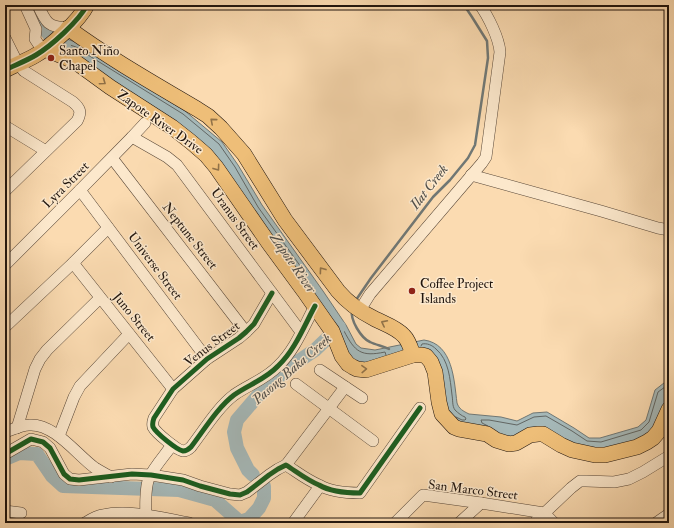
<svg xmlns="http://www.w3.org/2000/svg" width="674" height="528" font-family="'IM FELL Double Pica',serif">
	<rect width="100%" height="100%" fill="#fbdbb1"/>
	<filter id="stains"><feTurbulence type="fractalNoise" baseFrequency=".005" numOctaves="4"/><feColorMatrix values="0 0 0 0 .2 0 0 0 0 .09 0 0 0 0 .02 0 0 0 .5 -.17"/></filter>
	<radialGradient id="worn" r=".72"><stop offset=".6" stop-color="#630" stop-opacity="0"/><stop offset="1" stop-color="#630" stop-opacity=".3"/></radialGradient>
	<path fill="#a5b8b8" stroke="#707774" d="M67,39L78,43L90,52L185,111L222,142L238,165L262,205L323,291L346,325L356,344L361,348L375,350L424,340C453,344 454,380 457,403C459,409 463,411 469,414L501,417L517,421L533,413L547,412L574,428L589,438H600L638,427L646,420L655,390L669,379V405L655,432L637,445L587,452L539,429L506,441L461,424L451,418L427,356L371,366L352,365L215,157L57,48Z"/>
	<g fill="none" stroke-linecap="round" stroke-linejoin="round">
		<g stroke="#626663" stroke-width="1">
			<polyline points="67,49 65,46 67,44 76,47 88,55 183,114 219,144 235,167 258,207 306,274 306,276 304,277"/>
			<path d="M341,331H344C355,352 361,357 385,352L386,355"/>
			<path d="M421,346L422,344C427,343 432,345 436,349C449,360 450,379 452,395C453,400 452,406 455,410C458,413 462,416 465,417L466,419L465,420H462L456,417"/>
			<polyline points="488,426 482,423 481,420 489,420 517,425 534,417 546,416 572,431 587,441 601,442 641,430 649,422 658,392 669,384"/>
		</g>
		<g stroke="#707774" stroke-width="2.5">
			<polyline points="356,300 371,278 433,197 450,180 468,158 475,145 488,58 487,41 472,17 464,5"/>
			<path d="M352,310C350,320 361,338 370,342C376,345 383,346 389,349"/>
		</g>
		<g stroke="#a5b8b8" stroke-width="14">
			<path d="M33,5C41,24 46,36 64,46"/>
			<polyline points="5,459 19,453 37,454 52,476 63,486 179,490 215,500 240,522 249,519 259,508 264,498 264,486 262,484"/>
			<polyline points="253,475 248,470 237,448 234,432 237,420 261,392 294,364 315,350 339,327"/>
		</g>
		<defs>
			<g id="minor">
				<polyline points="25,5 36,29 35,39 39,45 45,49"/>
				<path d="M38,5C46,23 48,27 68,28"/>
				<path d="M5,38L18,64L24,71L73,102C80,108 82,112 77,121L5,191"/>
				<polyline points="5,126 46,151"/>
				<polyline points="132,137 167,157 177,165 301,332"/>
				<polyline points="112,158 246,332"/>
				<polyline points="471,175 601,211 658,228 669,230"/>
				<polyline points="80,190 207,359"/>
				<polyline points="73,263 173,389"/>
				<polyline points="5,265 80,190 132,137 145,123"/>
				<path d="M272,293L254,324L246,332L239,338L207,359L173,389L154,418C153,421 152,423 153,427C156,433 177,450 183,451C186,451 189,449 191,447C204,430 218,407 234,395C248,385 266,379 278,366C295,350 304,326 315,306"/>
				<path d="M360,310L370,294L482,163L486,157L500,52C499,38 488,16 480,5"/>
				<polyline points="5,327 73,263 108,228"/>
				<polyline points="320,370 362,398"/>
				<polyline points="296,384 373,441"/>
				<polyline points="17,428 35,369 40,359 47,350 100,298"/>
				<path d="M5,432C12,430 21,425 29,425C54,423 76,454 95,468C100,471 105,474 111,477"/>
				<polyline points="59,436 74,397 80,386 129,334"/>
				<path d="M5,454L31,439L43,442L50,448L64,474L70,479L79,480L132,474L151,475L183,480L200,486L230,494L240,495L247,492L269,475L278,469L286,465C297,472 307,480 319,485C331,492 346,493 360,493L420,408"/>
				<polyline points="286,465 345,387"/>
				<polyline points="5,511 21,513"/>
				<path d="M147,522C145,513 145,487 149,478C154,467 165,455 172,445"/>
				<path d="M85,523C90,520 96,516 102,515C129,509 162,518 189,523"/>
				<polyline points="293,523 320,486"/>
				<polyline points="395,523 423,495 481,503 544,513 554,523"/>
				<polyline points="459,523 481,503"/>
				<polyline points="534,523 571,488 580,481 586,481 614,482 629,479 643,472 669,456"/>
				<polyline points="656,523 669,514"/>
			</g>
			<g id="major">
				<path d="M68,28C109,58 153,83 197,109L208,116L221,128L244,154L285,220L338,291C348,303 361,312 375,319C385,324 397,328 404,336C409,341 411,349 413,355"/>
				<polyline points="45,49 67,58 77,63 110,87 172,127 191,142 206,155 216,167 268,242 304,291 327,324 332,331 342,356 348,364 353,367 357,369 366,370 413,355 422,355 426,356 431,362 435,372 439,402 442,414 454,427 459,429 487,434 496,440 509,444 516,443 530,435 538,434 543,434 561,445 572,450 595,455 605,455 637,447 647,442 653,438 659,431 669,409"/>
				<path d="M5,70C15,65 26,61 36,55C51,46 79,21 87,5"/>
			</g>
		</defs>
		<use href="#minor" stroke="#574637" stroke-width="12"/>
		<use href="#major" stroke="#20150e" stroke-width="16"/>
		<use href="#minor" stroke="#fce8cc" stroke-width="11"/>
		<use href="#major" stroke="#eebe78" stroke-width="15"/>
		<defs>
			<g id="cycleway">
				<path d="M5,70C15,65 26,61 36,55C51,46 79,21 87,5"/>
				<path d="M272,293L254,324L246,332L239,338L207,359L173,389L154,418C153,421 152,423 153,427C156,433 177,450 183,451C186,451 189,449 191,447C204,430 218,407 234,395C248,385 266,379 278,366C295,350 304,326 315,306"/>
				<path d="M5,454L31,439L43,442L50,448L64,474L70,479L79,480L132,474L151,475L183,480L200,486L230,494L240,495L247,492L269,475L278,469L286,465C297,472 307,480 319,485C331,492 346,493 360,493L420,408"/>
			</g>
		</defs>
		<use href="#cycleway" stroke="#fce8cc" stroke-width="8"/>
		<use href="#cycleway" stroke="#1b5e20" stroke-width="5"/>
	</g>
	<defs><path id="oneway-chevron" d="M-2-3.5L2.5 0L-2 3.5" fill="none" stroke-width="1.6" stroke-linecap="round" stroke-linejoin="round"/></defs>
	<g stroke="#917248">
		<use href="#oneway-chevron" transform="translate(103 82) rotate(35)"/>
		<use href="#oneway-chevron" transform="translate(213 121) rotate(-139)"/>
		<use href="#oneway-chevron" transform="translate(217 168) rotate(54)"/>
		<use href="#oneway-chevron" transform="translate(322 270) rotate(-126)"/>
		<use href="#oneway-chevron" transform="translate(384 323) rotate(-153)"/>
		<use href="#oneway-chevron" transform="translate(364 369) rotate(-2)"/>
	</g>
	<g fill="#8f2418" stroke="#fce8cc" stroke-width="1.5">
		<circle cx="51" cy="58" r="4"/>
		<circle cx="412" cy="291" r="4"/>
	</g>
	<g text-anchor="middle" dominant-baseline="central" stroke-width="3" stroke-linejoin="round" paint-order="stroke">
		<g font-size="13" fill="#20150e" stroke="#fce8cc" text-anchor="start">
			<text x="59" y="51">Santo Niño<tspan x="59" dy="15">Chapel</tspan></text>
			<text x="420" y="284">Coffee Project<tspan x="420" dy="15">Islands</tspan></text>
		</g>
		<g font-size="13" fill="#20150e" stroke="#fce8cc">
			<text transform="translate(160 122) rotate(35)">Zapote River Drive</text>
			<text transform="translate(66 185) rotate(-45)">Lyra Street</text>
			<text transform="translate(235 219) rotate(54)">Uranus Street</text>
			<text transform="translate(190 236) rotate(52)">Neptune Street</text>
			<text transform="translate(155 266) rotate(53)">Universe Street</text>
			<text transform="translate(134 317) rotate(51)">Juno Street</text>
			<text transform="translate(212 344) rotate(-37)">Venus Street</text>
			<text transform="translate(473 490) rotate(7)">San Marco Street</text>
		</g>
		<g font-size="14" font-style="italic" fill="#4f4e4a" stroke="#fce8cc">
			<text transform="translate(429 187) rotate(-52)">Ilat Creek</text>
			<text transform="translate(293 263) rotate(55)">Zapote River</text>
			<text transform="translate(292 369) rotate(-41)">Pasong Baka Creek</text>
		</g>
	</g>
	<rect width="674" height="528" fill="none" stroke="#fbdbb1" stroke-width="20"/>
	<rect x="6" y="6" width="662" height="516" fill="none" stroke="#20150e" stroke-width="2"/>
	<rect x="10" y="10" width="654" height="508" fill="none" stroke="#20150e"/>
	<rect width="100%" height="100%" filter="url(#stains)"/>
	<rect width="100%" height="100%" fill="url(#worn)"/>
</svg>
